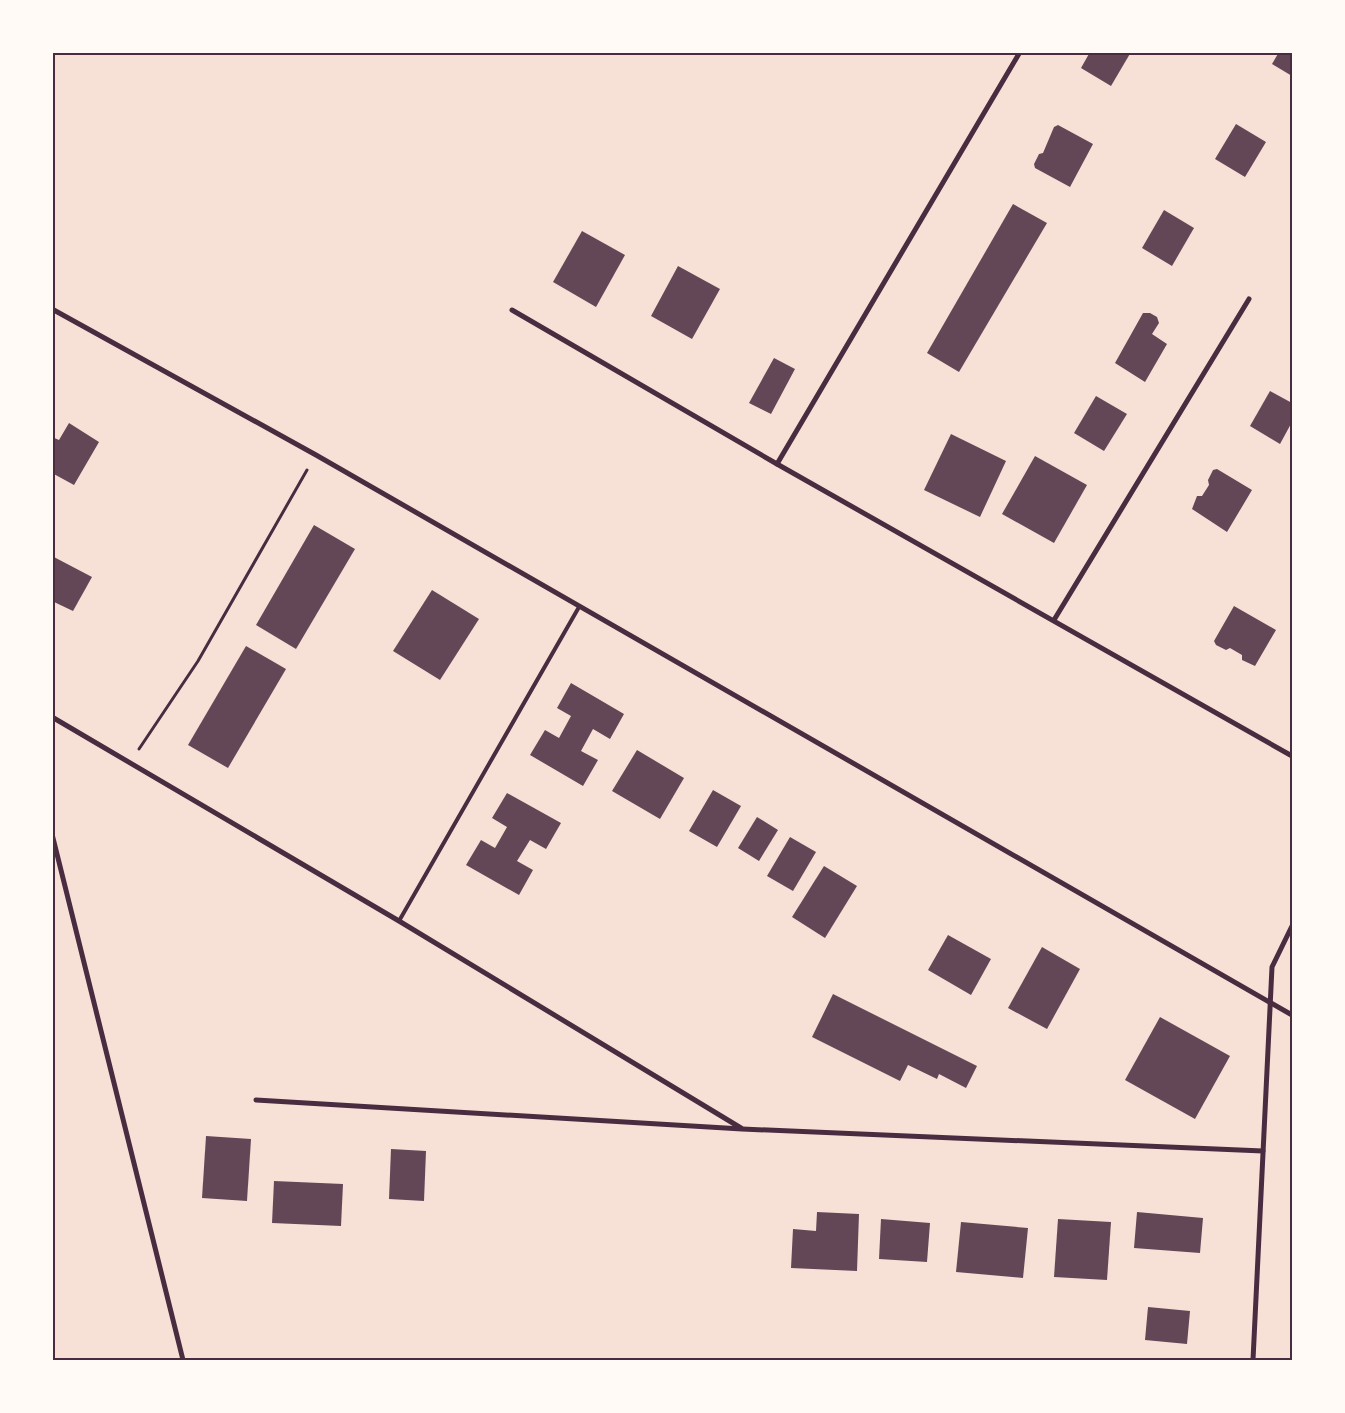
<svg xmlns="http://www.w3.org/2000/svg" width="1345" height="1413" font-family="Manrope,sans-serif">
	<rect width="100%" height="100%" fill="#f7e1d7"/>
	<g fill="#644757">
		<polygon points="1090,52 1131,52 1111,86 1081,68"/>
		<polygon points="1279,52 1292,52 1292,76 1272,64"/>
		<polygon points="1236,124 1266,142 1245,177 1215,159"/>
		<polygon points="1058,125 1093,144 1070,187 1035,168 1034,164 1039,154 1043,153 1054,127"/>
		<polygon points="1013,204 1047,223 959,372 927,353"/>
		<polygon points="1164,210 1194,228 1172,266 1142,248"/>
		<polygon points="582,231 625,255 596,307 553,282"/>
		<polygon points="678,266 720,289 692,339 651,316"/>
		<polygon points="1143,313 1150,313 1157,317 1159,323 1152,334 1167,344 1145,382 1115,363"/>
		<polygon points="774,358 795,369 771,414 749,403"/>
		<polygon points="1270,391 1292,403 1292,422 1280,444 1250,426"/>
		<polygon points="1096,396 1127,414 1104,451 1074,433"/>
		<polygon points="69,423 99,442 74,485 52,473 52,437 59,440"/>
		<polygon points="951,434 1006,461 980,517 924,490"/>
		<polygon points="1035,456 1087,485 1054,543 1002,514"/>
		<polygon points="1217,469 1252,490 1227,532 1192,509 1197,496 1202,496 1209,485 1208,480 1213,470"/>
		<polygon points="314,525 355,549 296,649 256,625"/>
		<polygon points="52,556 92,577 73,611 52,601"/>
		<polygon points="432,590 479,619 440,680 393,651"/>
		<polygon points="1234,606 1276,630 1255,666 1242,660 1242,655 1230,648 1226,650 1216,645 1214,641"/>
		<polygon points="246,646 286,669 228,768 188,745"/>
		<polygon points="571,683 624,714 610,739 593,729 581,751 598,760 583,786 530,755 545,730 559,738 571,716 557,708"/>
		<polygon points="637,750 684,778 660,819 612,791"/>
		<polygon points="713,790 741,806 717,847 689,831"/>
		<polygon points="507,793 561,823 546,849 530,840 517,861 533,870 519,895 466,865 481,840 495,848 507,827 492,818"/>
		<polygon points="757,817 778,830 759,861 738,848"/>
		<polygon points="790,837 816,852 793,891 767,876"/>
		<polygon points="824,866 857,886 825,938 792,917"/>
		<polygon points="948,935 991,959 971,995 928,970"/>
		<polygon points="1042,947 1080,969 1047,1029 1008,1008"/>
		<polygon points="833,994 977,1066 966,1088 939,1074 937,1079 908,1065 900,1081 812,1037"/>
		<polygon points="1160,1017 1230,1056 1195,1119 1125,1080"/>
		<polygon points="206,1136 251,1139 247,1201 202,1198"/>
		<polygon points="391,1149 426,1151 424,1201 389,1199"/>
		<polygon points="274,1181 343,1184 341,1226 272,1223"/>
		<polygon points="817,1212 859,1214 857,1271 791,1268 793,1229 816,1231"/>
		<polygon points="1137,1212 1203,1218 1200,1253 1134,1248"/>
		<polygon points="881,1219 930,1223 927,1262 879,1259"/>
		<polygon points="1058,1219 1111,1222 1107,1280 1054,1277"/>
		<polygon points="961,1222 1028,1228 1023,1278 956,1272"/>
		<polygon points="1148,1307 1190,1311 1187,1344 1145,1340"/>
	</g>
	<g fill="none" stroke-linecap="round" stroke-linejoin="round">
		<polyline stroke="#4a2c40" stroke-width="3" points="139,749 198,661 307,470"/>
		<polyline stroke="#4a2c40" stroke-width="4" points="399,921 579,607"/>
		<g stroke="#4a2c40" stroke-width="5">
			<polyline points="52,309 316,455 1292,1015"/>
			<polyline points="512,310 777,464 1292,756"/>
			<polyline points="777,464 1020,52"/>
			<polyline points="1054,620 1249,299"/>
			<polyline points="52,717 399,921 741,1128"/>
			<polyline points="52,834 183,1360"/>
			<polyline points="256,1100 742,1129 1263,1151"/>
			<polyline points="1253,1360 1272,967 1292,926"/>
		</g>
	</g>
	<rect width="1345" height="1413" fill="none" stroke="#fffaf5" stroke-width="108"/>
	<rect x="54" y="54" width="1237" height="1305" fill="none" stroke="#4a2c40" stroke-width="2"/>
</svg>
